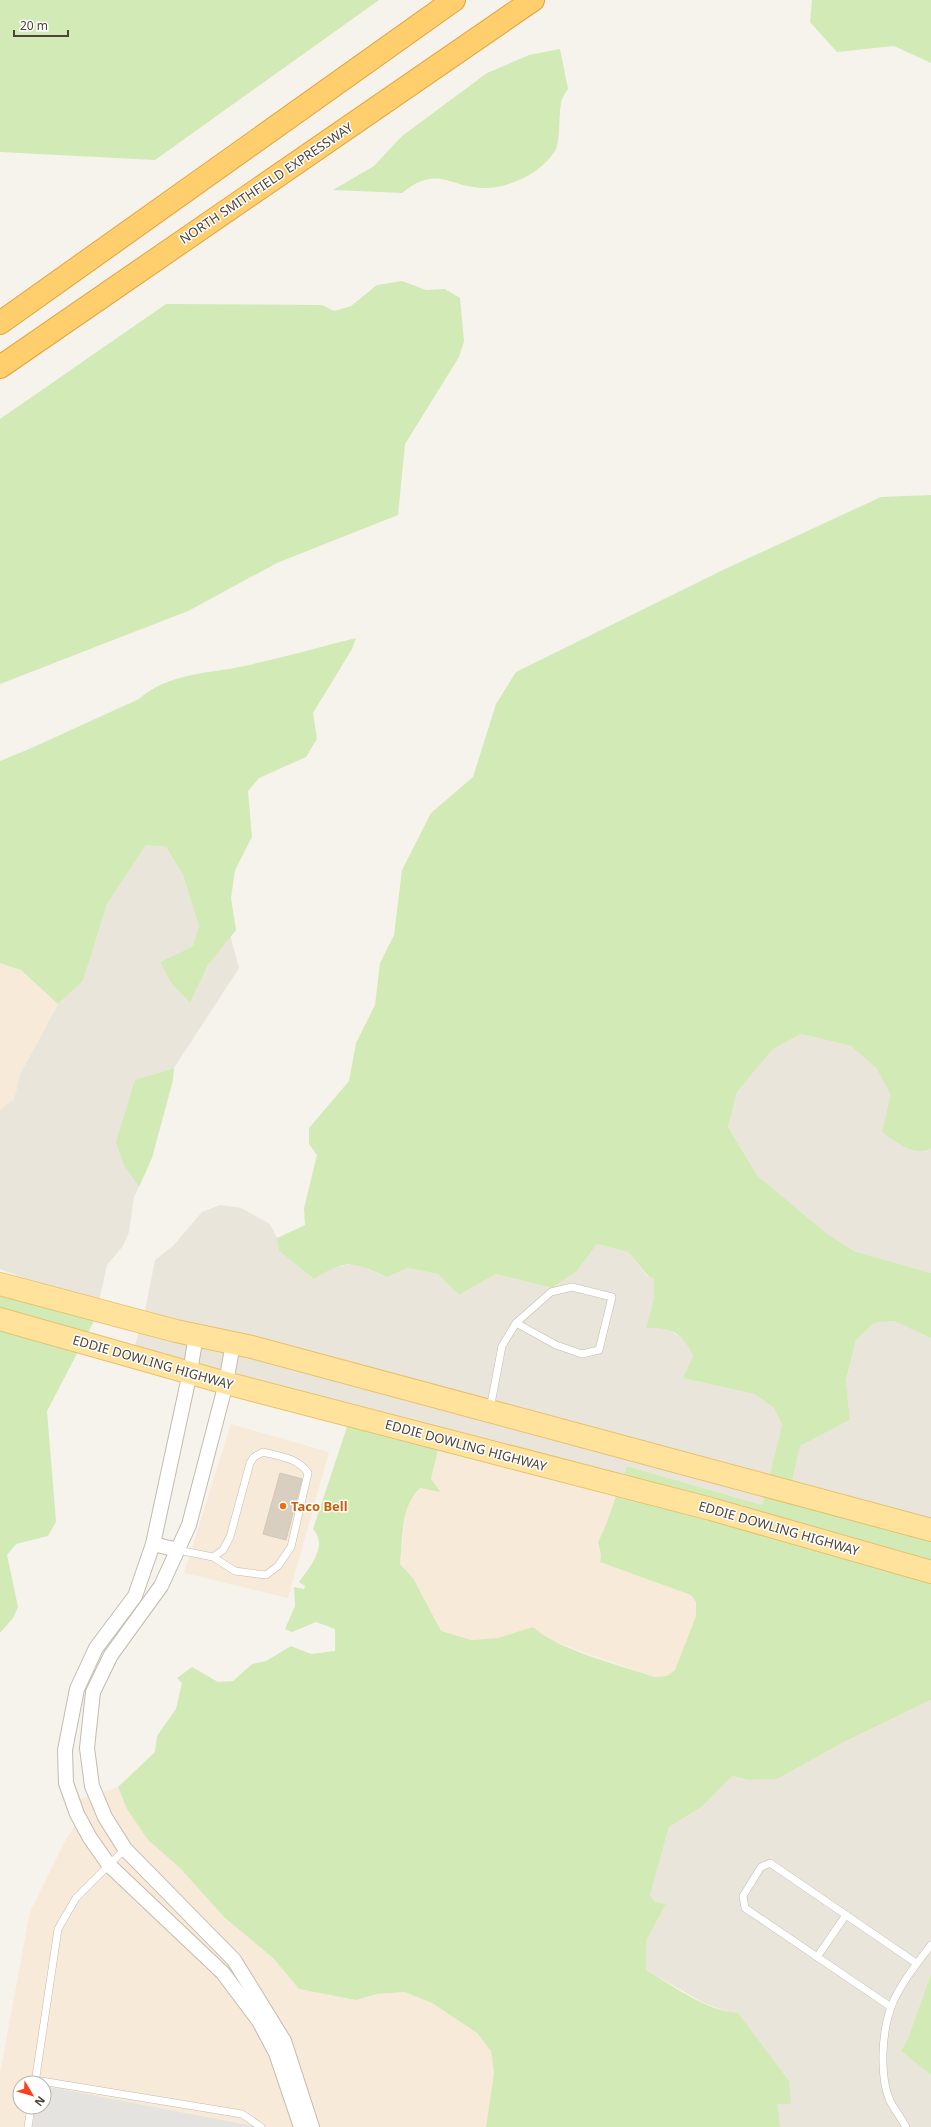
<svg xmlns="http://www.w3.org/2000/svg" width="931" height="2127" font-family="'Noto Sans',sans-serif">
	<rect width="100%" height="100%" fill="#f6f3ec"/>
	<g fill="#eae5da">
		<polygon points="146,845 166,847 183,875 199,926 193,946 160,962 171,983 190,1003 208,965 230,935 239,968 174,1068 135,1080 124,1166 139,1187 134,1197 129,1232 123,1246 107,1265 98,1306 0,1269 0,1110 14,1099 20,1074 58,1004 83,981 107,904"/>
		<polygon points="801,1034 851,1046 876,1068 924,1152 931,1149 931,1273 854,1251 826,1233 757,1175 728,1127 737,1092 773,1049"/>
		<polygon points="220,1205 241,1208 270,1224 277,1238 279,1251 314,1279 334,1267 356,1264 387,1277 408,1268 438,1274 459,1295 496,1274 552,1288 577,1271 597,1244 628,1252 648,1277 654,1277 654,1298 646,1328 664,1327 686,1341 693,1356 683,1378 754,1394 774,1408 782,1425 762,1505 627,1466 619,1484 133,1352 144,1316 155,1260 173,1246 202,1212"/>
		<polygon points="895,1321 931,1338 931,1530 790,1491 800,1446 850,1420 846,1382 856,1340 874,1323"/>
		<polygon points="931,1700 931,1974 908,2038 901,2051 931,2075 931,2127 780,2127 727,2012 702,2002 646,1970 646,1941 666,1904 655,1902 650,1895 669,1827 703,1806 732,1776 749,1780 777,1779 846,1741"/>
	</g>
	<g fill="#f7ead8" fill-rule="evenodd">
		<polygon points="0,963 21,970 58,1004 20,1074 14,1099 0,1110"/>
		<polygon points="231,1424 329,1452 288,1598 184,1573"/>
		<polygon points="441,1437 618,1490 608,1523 598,1542 601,1555 600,1562 691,1595 697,1603 696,1616 675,1670 667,1676 654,1677 564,1645 542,1636 533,1627 498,1638 472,1640 441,1631 413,1578 400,1564 405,1514 411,1495 420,1487 441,1491 431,1479"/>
		<path d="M118,1787L128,1808L148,1840L180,1868L225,1918L273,1958L299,1989L356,2000L377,1994L405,1992L432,2003L477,2033L491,2051L494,2073L486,2127H0V2073L30,1912L63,1845L79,1818L80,1799ZM20,2083H44V2107H20Z"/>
	</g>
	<g fill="#d2eab5">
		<polygon points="0,0 379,0 155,160 0,152"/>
		<polygon points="812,0 931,0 931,63 894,46 837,52 810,22"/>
		<path d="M560,49L568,89C566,92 563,96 562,99C558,112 561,141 555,151C541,173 509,189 482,188C447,186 437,165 402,193L333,190L374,166L402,136L487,73L529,55Z"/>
		<polygon points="402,281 426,290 445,289 460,298 464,341 459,357 405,444 398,515 277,563 188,611 0,684 0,419 166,304 322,305 334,311 351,306 377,285"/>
		<path d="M931,495V1149C914,1157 896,1142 882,1132L891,1095L876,1068L851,1046L801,1034L773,1049L737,1092L728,1127L757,1175L826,1233L854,1251L931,1273V1338L894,1321L874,1323L856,1340L846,1381L850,1420L800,1446L790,1491L931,1530V1700L846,1741L777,1779L749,1780L732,1776L703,1806L669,1827L650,1895L655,1902L666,1904L646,1941V1970C672,1985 708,2012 738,2013L789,2081L791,2104H777L780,2127H486L494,2073L491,2051L477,2033L432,2003L405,1992L377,1994L356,2000L299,1989L273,1958L225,1918L180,1868L148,1840L127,1809L118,1787L155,1752L157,1736L176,1709L182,1683L177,1678L192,1667L218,1682L233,1681L252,1664L266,1661L291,1646L311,1654L335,1651V1629L316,1622L292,1632L285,1629L295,1606L294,1587L304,1589L305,1586L299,1582C309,1568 329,1546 313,1529L352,1412L441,1437L431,1479L441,1492L420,1488C400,1506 403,1538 400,1564L413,1578L441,1631L472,1640L498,1638L533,1627C555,1649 623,1666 654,1677L667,1676L675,1670L696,1616V1602L691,1595L600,1562L601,1555L598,1542C611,1517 616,1492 627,1466L762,1505L782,1425L774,1408L754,1394L683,1378L693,1356C683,1333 671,1327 646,1328L654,1298V1278L649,1277L628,1252L597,1244L577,1271L552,1288L496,1274L459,1295L438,1274L408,1268L387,1277C352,1262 348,1258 314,1279L279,1251L277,1238L305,1225L304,1208L317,1155L309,1144V1128L349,1081L356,1043L375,1005L380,963L394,935L402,870L431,813L473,777L496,704L516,672L725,569L881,497Z"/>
		<path d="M356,638L352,649L313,713L317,739L306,757L259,778L248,791L252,837L235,870L231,898L236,930L208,965L190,1003L171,983L160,962L193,946L199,926L183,875L166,847L146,845L107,904L83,981L58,1004L21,970L0,963V761L27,750L139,699C169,672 211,674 249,665C285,657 320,647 356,638Z"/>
		<polygon points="174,1068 173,1080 152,1158 139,1187 124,1166 116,1142 135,1080"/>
		<polygon points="0,1280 99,1307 93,1323 47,1411 56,1522 48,1536 16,1544 7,1555 18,1607 13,1618 0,1633"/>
		<polygon points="931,1974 931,2075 901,2051 908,2038"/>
	</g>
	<polygon fill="#e5e3e0" points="44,2086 253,2126 254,2127 32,2127 36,2107 44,2107"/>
	<polygon fill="#d8cfc1" stroke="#d3c7b4" points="280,1473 302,1479 286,1540 263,1534"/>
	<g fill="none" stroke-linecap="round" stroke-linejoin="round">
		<defs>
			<g id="service">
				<polyline points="490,1409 502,1346 516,1323 556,1345 582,1354 599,1350 612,1297 572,1287 551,1292 516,1323"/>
				<path d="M178,1550L213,1557L223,1550L230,1537L250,1463L254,1457L263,1452C279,1456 298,1458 308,1473L291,1547L278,1566L266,1575L235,1571L213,1557"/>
				<polyline points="817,1957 846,1915"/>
				<polyline points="891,2007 745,1908 743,1896 761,1867 770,1863 916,1963"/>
				<polyline points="35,2080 242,2114 261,2127"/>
				<polyline points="35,2083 58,1929 76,1898 125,1849"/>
				<polyline points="28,2127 31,2107"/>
				<path d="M906,2127C901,2118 895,2110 890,2101C879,2076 882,2032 891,2007C899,1986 917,1963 931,1945"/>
			</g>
			<g id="minor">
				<polyline points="196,1335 190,1372 153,1544 135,1596 96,1648 77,1689 65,1750 66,1783 77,1814 90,1838 109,1865 223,1973 259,2021 276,2053 301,2127"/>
				<polyline points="233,1343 226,1383 189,1525 161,1586 111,1655 93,1692 87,1748 92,1786 105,1817 125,1849 234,1960 284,2041 312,2127"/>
				<polyline points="153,1544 178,1550"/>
			</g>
			<g id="primary">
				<polyline points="0,1284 176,1331 252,1347 931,1530"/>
				<polyline points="0,1319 226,1383 711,1509 931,1572"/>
			</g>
			<g id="motorway">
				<polyline points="0,323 454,0"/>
				<polyline points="0,367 533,0"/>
			</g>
		</defs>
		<use href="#service" stroke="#c2bbae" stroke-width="8"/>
		<use href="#minor" stroke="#c2bbae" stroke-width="16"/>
		<use href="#primary" stroke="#e6c16a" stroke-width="24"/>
		<use href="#motorway" stroke="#e0a43c" stroke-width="24"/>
		<use href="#service" stroke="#fff" stroke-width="7"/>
		<use href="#minor" stroke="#fff" stroke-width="14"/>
		<use href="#primary" stroke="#ffe39c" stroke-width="22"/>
		<use href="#motorway" stroke="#ffcf6e" stroke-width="22"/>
	</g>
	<circle fill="#e8710a" stroke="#fff" stroke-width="1.5" cx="283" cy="1506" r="4"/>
	<g text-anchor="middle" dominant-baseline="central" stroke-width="3" stroke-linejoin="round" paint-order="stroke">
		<g font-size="13" fill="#4b4439" stroke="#fff">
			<text transform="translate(266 183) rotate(-34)">NORTH SMITHFIELD EXPRESSWAY</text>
			<text transform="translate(153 1362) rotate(16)">EDDIE DOWLING HIGHWAY</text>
			<text transform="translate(466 1445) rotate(15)">EDDIE DOWLING HIGHWAY</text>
			<text transform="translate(779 1528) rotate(16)">EDDIE DOWLING HIGHWAY</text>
		</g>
		<g font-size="13" font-weight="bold" fill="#c56008" stroke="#fff" text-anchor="start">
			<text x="291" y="1506">Taco Bell</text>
		</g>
	</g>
	<g transform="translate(32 2095) rotate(128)"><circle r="19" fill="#ffffff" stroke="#b7b4b0"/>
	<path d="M0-3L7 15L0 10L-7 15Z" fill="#fc3f1d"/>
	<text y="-6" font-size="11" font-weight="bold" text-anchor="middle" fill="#4b4439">N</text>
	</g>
	<path d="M14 30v6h54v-6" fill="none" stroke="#4b4439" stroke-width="2"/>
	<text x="20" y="30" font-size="12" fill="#4b4439" stroke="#ffffff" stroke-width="3" paint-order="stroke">20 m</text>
</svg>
